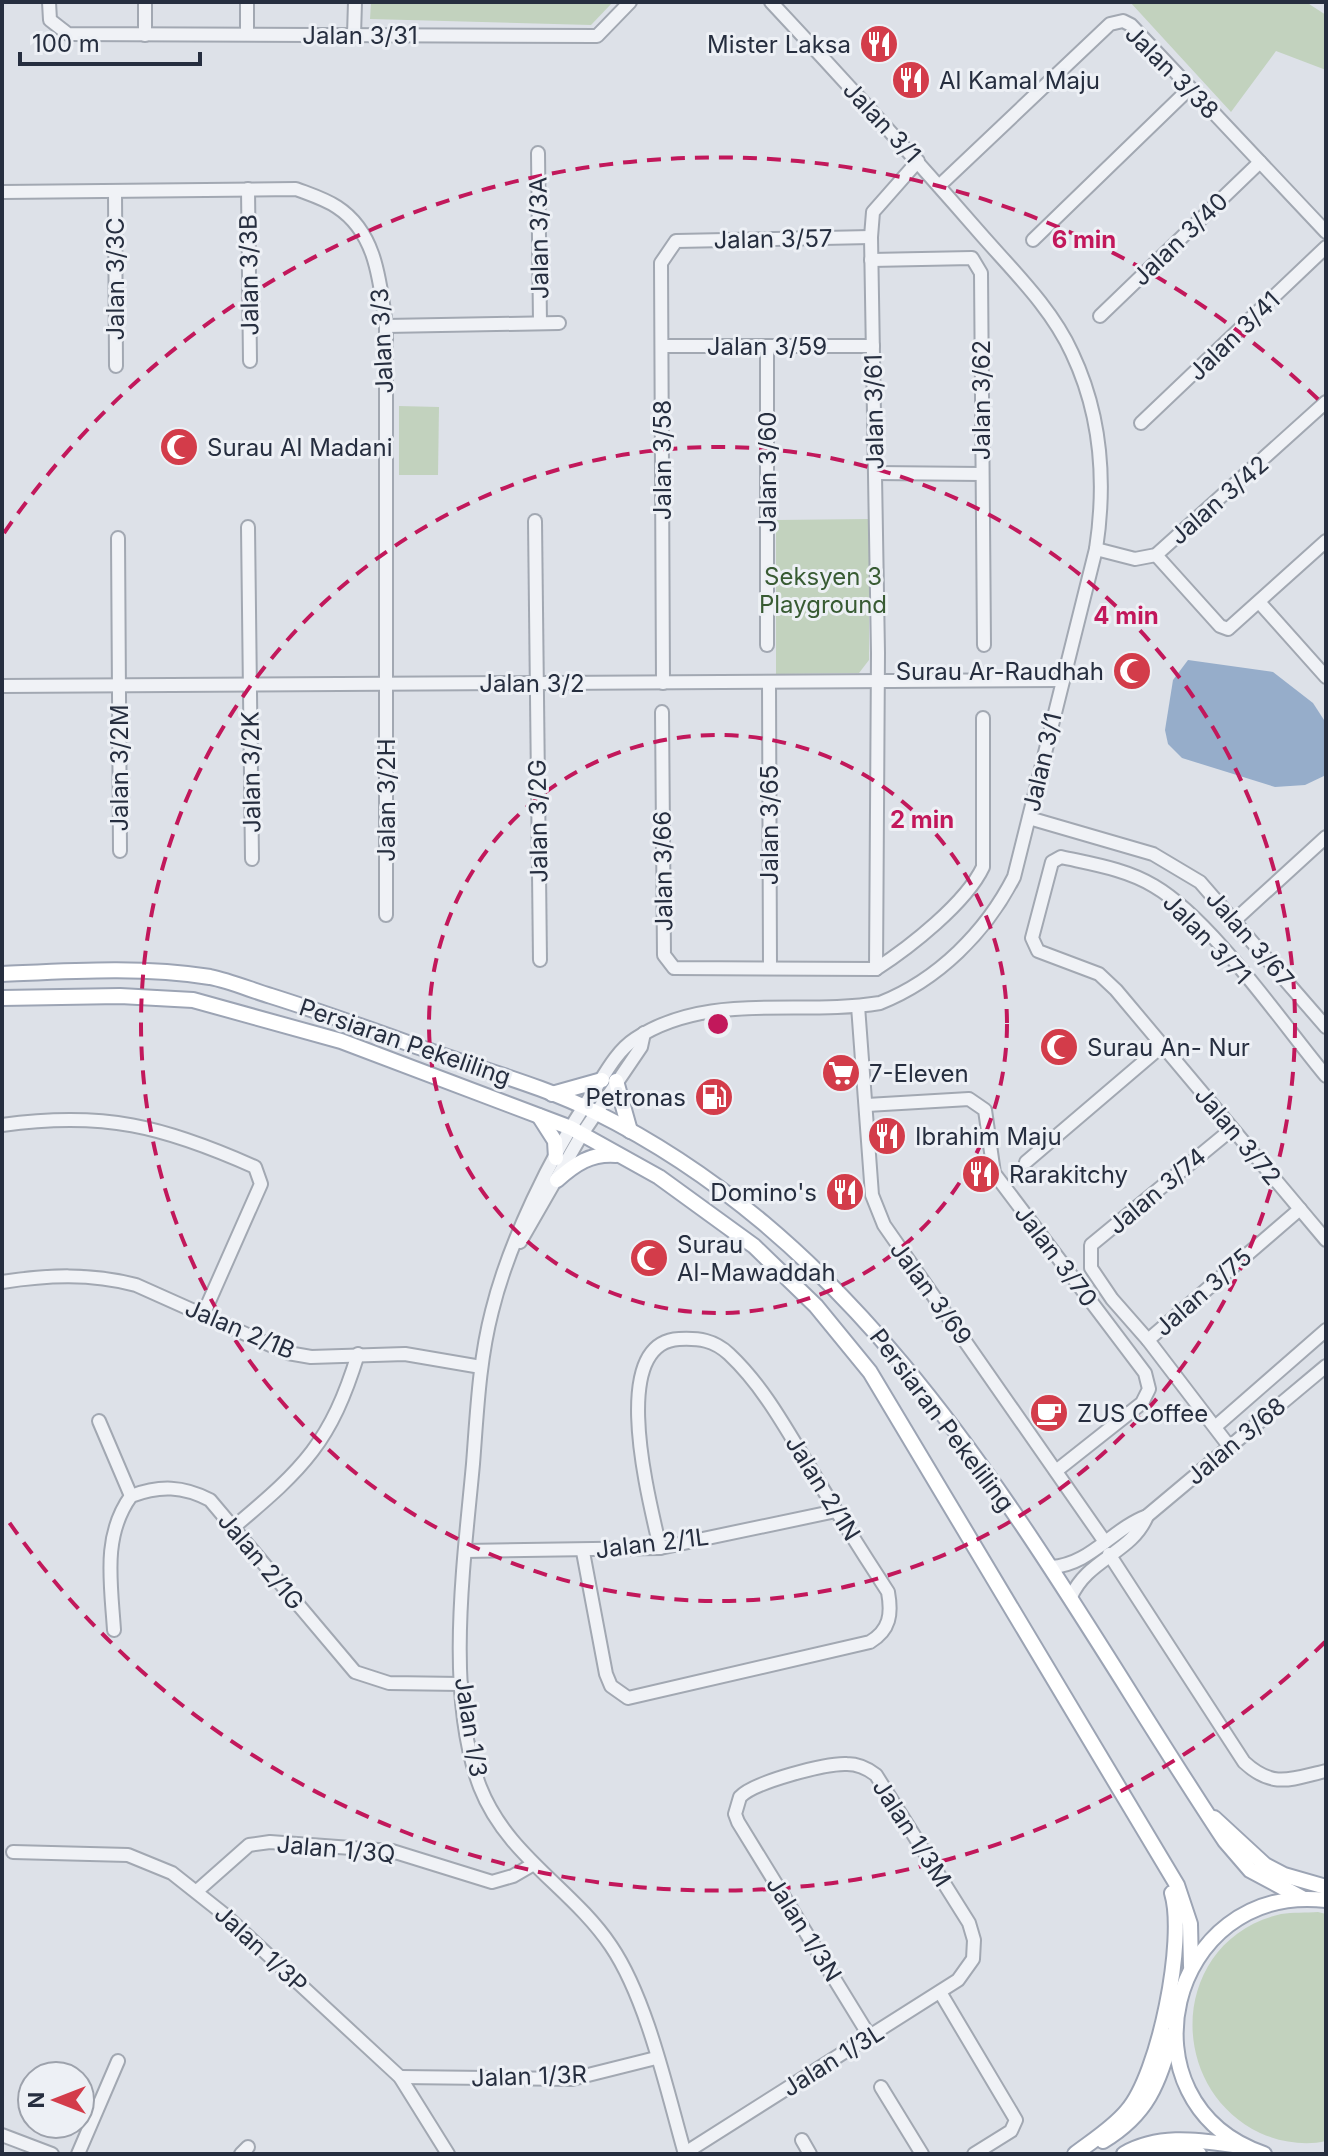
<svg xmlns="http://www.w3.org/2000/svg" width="1328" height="2156" font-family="Inter,sans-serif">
	<rect width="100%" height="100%" fill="#dde1e8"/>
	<g fill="#c2d2be">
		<polygon points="371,2 613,2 591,25 370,19"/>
		<polygon points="1130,2 1306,2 1326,15 1326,70 1276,51 1231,112"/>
		<polygon points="399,406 439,407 438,475 399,475"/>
		<polygon points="869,519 869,660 859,673 776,674 776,520"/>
		<path d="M1318,1912L1326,1914V2141C1305,2146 1280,2142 1260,2133C1163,2086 1171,1939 1281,1914C1293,1912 1306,1913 1318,1912Z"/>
	</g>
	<polygon fill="#96adca" points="1188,660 1273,672 1313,703 1326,723 1326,775 1305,785 1275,787 1182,758 1168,744 1165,730 1173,680"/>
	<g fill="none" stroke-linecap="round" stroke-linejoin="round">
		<defs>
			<g id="minor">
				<polyline points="49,2 50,20 68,34 597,36 630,2"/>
				<polyline points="145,2 145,35"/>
				<polyline points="247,34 247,2"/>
				<polyline points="354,35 355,2"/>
				<polyline points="538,153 540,323"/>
				<polyline points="939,186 1110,24 1123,21 1131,25 1326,232"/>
				<polyline points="248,189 250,361"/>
				<polyline points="115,191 116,366"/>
				<path d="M2,192L296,189C309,194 325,199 337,207C377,233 380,283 386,326V915"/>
				<polyline points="1033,240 1190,88"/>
				<polyline points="871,260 972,258 981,273 984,645"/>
				<polyline points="1100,316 1260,162"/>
				<polyline points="386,326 559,323"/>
				<polyline points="662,346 873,346"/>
				<polyline points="1141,423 1326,247"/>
				<polyline points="875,473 982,474"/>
				<polyline points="535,521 540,960"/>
				<polyline points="248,527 252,859"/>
				<polyline points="118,538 120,851"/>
				<polyline points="1096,549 1135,559 1156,555 1326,402"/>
				<polyline points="1156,555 1220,626 1228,629 1326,541"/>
				<polyline points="1259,602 1326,677"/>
				<polyline points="767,645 767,346"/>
				<polyline points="769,682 770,968"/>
				<polyline points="663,683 661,263 676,241 871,237"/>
				<polyline points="2,686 1062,680"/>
				<polyline points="662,712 664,955 674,968 876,969"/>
				<polyline points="1029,818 1153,854 1200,882 1326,1027"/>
				<polyline points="1235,920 1326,837"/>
				<polyline points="876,969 878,653 871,237 873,212 918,161"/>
				<path d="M876,969C910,947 966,903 983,867V718"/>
				<polyline points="858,1006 872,1195 884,1225 1105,1542"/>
				<path d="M1326,1076C1281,1022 1212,920 1154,886C1126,869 1092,864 1061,857L1052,862L1032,938L1038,951L1099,974L1116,990L1326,1240"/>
				<polyline points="867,1105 969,1099 985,1110 994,1173 1145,1373 1149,1389 1142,1403 1056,1471"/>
				<path d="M2,1125C104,1111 163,1126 255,1167L261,1184L203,1315"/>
				<polyline points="1026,1162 1162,1046"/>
				<polyline points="520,1242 582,1134 641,1047 644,1033"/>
				<path d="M2,1282C48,1275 90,1273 136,1285L288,1353L311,1357L405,1354L481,1367"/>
				<polyline points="1148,1340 1300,1209"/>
				<polyline points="99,1421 131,1496"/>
				<polyline points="1215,1427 1326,1330"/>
				<polyline points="1229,1446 1148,1340 1112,1299 1091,1268 1091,1245 1232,1129"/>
				<path d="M235,1526C304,1468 331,1442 358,1354"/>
				<polyline points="465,1551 660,1548 836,1511"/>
				<path d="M583,1552L606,1674L611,1686L628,1698L870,1642C890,1630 892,1614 888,1592C860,1549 833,1506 807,1463C784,1425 762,1385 729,1354C714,1340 699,1338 679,1339C606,1343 651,1506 660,1548"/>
				<path d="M1109,1554L1244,1762C1273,1789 1291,1779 1326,1771"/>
				<path d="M1051,1567C1090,1565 1112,1529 1147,1516L1326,1366"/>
				<path d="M1071,1597C1087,1559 1132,1553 1147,1516"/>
				<path d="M114,1630C111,1583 102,1536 131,1496C160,1485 183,1486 210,1500L355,1672L389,1683L461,1684"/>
				<polyline points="13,1852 128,1855 172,1873 225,1915 400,2077 448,2154"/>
				<polyline points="197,1891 249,1845 270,1842 392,1851 492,1882 513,1876 532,1865"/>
				<polyline points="940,1992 1016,2120 1011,2131 974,2154"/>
				<polyline points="400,2077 572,2079 656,2058"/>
				<polyline points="881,2087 922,2154"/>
				<polyline points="2,2135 52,2154"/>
				<polyline points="802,2140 810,2154"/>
				<path d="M685,2153L958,1980L973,1959L974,1940L969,1923L876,1775C867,1768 858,1764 847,1764C826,1763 754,1782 740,1797L735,1814L738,1822L870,2037"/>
				<polyline points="78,2154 118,2061"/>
				<polyline points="241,2154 248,2147"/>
				<path d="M685,2154C667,2091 647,1999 611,1946C572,1888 507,1856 480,1787C445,1695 464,1562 473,1464C477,1413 479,1361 492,1311C509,1242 551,1156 590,1097C603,1078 615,1052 635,1039C708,991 798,1016 880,1003C938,980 986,932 1014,877L1096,549C1106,483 1101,414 1072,353C1051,307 1012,270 979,232C911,154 842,78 771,2"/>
			</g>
			<g id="major">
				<path d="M2,974C70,971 142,966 210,977C230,981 251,990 271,996C325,1013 377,1032 430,1051C485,1071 543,1086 595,1112C896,1261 1047,1573 1225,1841L1250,1870L1302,1898"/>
				<polyline points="2,998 120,996 193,1000 341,1041 571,1128 659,1177 754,1246 816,1306 870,1372 1177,1885 1190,1924 1191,1966"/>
				<polyline points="616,1081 630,1131"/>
				<polyline points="552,1094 602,1080"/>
				<polyline points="539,1116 555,1141 556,1158"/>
				<path d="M557,1180C575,1164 591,1153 616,1155"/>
				<polyline points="1214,1818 1265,1865 1284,1875 1326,1887"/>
				<path d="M1103,2141C1148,2114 1158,2084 1172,2035"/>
				<path d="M1075,2154C1092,2141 1113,2128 1127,2111C1159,2075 1186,1939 1172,1893"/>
				<path d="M1124,2154C1161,2133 1201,2141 1242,2146"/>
				<polyline points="1153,2154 1199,2154"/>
				<path d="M1264,2154C1115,2103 1167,1882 1326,1900"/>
			</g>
		</defs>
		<use href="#minor" stroke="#a2a8b2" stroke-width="16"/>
		<use href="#major" stroke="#9ca4b4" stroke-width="18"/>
		<use href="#minor" stroke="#f0f2f6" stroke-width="12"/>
		<use href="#major" stroke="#fff" stroke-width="14"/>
	</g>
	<g fill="none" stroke="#c2185b" stroke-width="4" stroke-dasharray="14 10">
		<circle cx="718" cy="1024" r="289"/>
		<circle cx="718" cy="1024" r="577"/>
		<path d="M1325 1642A866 866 0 0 1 4 1515M4 533A866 866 0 0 1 1325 406"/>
	</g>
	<defs>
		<symbol id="restaurant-disc" viewBox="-11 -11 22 22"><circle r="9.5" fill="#d33c4a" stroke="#edf0f5"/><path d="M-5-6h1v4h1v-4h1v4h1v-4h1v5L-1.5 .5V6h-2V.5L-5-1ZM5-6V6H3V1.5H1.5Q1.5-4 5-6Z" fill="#fff"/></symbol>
		<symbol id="mosque-disc" viewBox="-11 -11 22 22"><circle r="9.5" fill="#d33c4a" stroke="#edf0f5"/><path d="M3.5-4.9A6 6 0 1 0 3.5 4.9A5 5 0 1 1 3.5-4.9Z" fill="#fff"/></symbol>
		<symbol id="supermarket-disc" viewBox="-11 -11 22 22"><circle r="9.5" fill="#d33c4a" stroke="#edf0f5"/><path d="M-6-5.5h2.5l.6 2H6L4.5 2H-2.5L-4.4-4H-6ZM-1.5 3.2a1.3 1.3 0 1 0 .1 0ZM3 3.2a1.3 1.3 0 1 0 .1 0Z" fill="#fff"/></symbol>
		<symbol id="fuel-disc" viewBox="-11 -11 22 22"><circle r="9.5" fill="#d33c4a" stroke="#edf0f5"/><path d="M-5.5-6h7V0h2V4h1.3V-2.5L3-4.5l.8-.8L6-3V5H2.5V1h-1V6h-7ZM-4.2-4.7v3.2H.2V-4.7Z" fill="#fff"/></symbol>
		<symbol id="cafe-disc" viewBox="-11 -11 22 22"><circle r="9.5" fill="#d33c4a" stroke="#edf0f5"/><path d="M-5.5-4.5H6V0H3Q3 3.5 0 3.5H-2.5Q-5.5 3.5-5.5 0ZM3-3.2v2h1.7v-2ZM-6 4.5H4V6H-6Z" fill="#fff"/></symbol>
	</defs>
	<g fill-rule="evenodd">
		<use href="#restaurant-disc" x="857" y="22" width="44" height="44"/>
		<use href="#restaurant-disc" x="889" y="58" width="44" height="44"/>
		<use href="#mosque-disc" x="157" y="425" width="44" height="44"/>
		<use href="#mosque-disc" x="1110" y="649" width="44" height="44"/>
		<use href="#mosque-disc" x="1037" y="1025" width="44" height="44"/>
		<use href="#supermarket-disc" x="819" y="1051" width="44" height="44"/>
		<use href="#fuel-disc" x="692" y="1075" width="44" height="44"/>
		<use href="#restaurant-disc" x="865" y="1114" width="44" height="44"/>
		<use href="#restaurant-disc" x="959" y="1152" width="44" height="44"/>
		<use href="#restaurant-disc" x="823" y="1170" width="44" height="44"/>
		<use href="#mosque-disc" x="627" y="1236" width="44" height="44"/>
		<use href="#cafe-disc" x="1027" y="1391" width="44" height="44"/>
	</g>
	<g text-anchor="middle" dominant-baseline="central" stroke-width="6" stroke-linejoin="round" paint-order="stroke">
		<g font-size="24" fill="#262e3f" stroke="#edf0f5">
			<text x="360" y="35">Jalan 3/31</text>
			<text transform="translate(1172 72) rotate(45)">Jalan 3/38</text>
			<text transform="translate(882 122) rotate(47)">Jalan 3/1</text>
			<text transform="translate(539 238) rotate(-91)">Jalan 3/3A</text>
			<text transform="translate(773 239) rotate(-1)">Jalan 3/57</text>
			<text transform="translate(1180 239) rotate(-44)">Jalan 3/40</text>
			<text transform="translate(249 275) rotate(-91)">Jalan 3/3B</text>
			<text transform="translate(115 279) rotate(-90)">Jalan 3/3C</text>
			<text transform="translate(1234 336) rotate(-44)">Jalan 3/41</text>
			<text transform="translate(382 341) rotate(-93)">Jalan 3/3</text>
			<text x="767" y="346">Jalan 3/59</text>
			<text transform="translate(981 400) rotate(-90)">Jalan 3/62</text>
			<text transform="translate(874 412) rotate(-91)">Jalan 3/61</text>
			<text transform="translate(662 460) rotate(-90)">Jalan 3/58</text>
			<text transform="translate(767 472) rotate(-90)">Jalan 3/60</text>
			<text transform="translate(1219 500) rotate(-41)">Jalan 3/42</text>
			<text x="532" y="683">Jalan 3/2</text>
			<text transform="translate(1042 762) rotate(-77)">Jalan 3/1</text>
			<text transform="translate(119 768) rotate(-90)">Jalan 3/2M</text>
			<text transform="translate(251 772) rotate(-91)">Jalan 3/2K</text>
			<text transform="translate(386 800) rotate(-90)">Jalan 3/2H</text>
			<text transform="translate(538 821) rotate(-91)">Jalan 3/2G</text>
			<text transform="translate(769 825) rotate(-90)">Jalan 3/65</text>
			<text transform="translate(663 871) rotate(-91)">Jalan 3/66</text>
			<text transform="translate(1207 939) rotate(46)">Jalan 3/71</text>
			<text transform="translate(1250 939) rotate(49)">Jalan 3/67</text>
			<text transform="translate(405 1042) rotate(19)">Persiaran Pekeliling</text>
			<text transform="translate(1238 1136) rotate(50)">Jalan 3/72</text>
			<text transform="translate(1157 1191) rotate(-40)">Jalan 3/74</text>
			<text transform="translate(1056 1256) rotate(53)">Jalan 3/70</text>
			<text transform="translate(1203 1292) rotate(-41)">Jalan 3/75</text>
			<text transform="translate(931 1293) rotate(54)">Jalan 3/69</text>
			<text transform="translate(240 1329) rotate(23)">Jalan 2/1B</text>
			<text transform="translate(942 1420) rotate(53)">Persiaran Pekeliling</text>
			<text transform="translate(1236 1441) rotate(-40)">Jalan 3/68</text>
			<text transform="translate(823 1488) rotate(58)">Jalan 2/1N</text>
			<text transform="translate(652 1543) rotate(-7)">Jalan 2/1L</text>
			<text transform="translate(261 1561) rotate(50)">Jalan 2/1G</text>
			<text transform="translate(471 1727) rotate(81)">Jalan 1/3</text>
			<text transform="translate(912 1833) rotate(57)">Jalan 1/3M</text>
			<text transform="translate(336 1849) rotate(5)">Jalan 1/3Q</text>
			<text transform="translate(804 1929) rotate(58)">Jalan 1/3N</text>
			<text transform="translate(261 1949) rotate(43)">Jalan 1/3P</text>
			<text transform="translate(833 2060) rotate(-32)">Jalan 1/3L</text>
			<text transform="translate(529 2076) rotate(-2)">Jalan 1/3R</text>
		</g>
		<g font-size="24" fill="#262e3f" stroke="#edf0f5" text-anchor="start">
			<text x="851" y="44" text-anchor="end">Mister Laksa</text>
			<text x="939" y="80">Al Kamal Maju</text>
			<text x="207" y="447">Surau Al Madani</text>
			<text x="1104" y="671" text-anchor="end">Surau Ar-Raudhah</text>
			<text x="1087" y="1047">Surau An- Nur</text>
			<text x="869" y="1073">7-Eleven</text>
			<text x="686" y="1097" text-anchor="end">Petronas</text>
			<text x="915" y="1136">Ibrahim Maju</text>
			<text x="1009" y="1174">Rarakitchy</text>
			<text x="817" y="1192" text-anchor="end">Domino's</text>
			<text x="677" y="1244">Surau<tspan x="677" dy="28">Al-Mawaddah</tspan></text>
			<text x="1077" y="1413">ZUS Coffee</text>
		</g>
		<g font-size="24" fill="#385b33" stroke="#edf0f5">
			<text x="823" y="576">Seksyen 3<tspan x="823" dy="28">Playground</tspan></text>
		</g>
	</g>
	<circle cx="718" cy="1024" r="12" fill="#c2185b" stroke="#edf0f5" stroke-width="4"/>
	<g font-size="24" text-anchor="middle" font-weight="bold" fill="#c2185b" stroke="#edf0f5" stroke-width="6" stroke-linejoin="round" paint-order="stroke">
		<text x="1084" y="248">6 min</text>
		<text x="1126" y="624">4 min</text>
		<text x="922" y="828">2 min</text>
	</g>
	<rect width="1328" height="2156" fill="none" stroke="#262e3f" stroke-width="8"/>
	<g transform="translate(56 2100) rotate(270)"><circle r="38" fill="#edf0f5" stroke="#9da2ac" stroke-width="2"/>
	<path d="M0-6L14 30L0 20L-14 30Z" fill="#d33c4a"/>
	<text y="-12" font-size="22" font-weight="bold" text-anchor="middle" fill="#262e3f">N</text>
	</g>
	<path d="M20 52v12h180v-12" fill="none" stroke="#262e3f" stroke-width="4"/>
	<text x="32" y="52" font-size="24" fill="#262e3f" stroke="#edf0f5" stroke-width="6" paint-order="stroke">100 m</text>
</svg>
